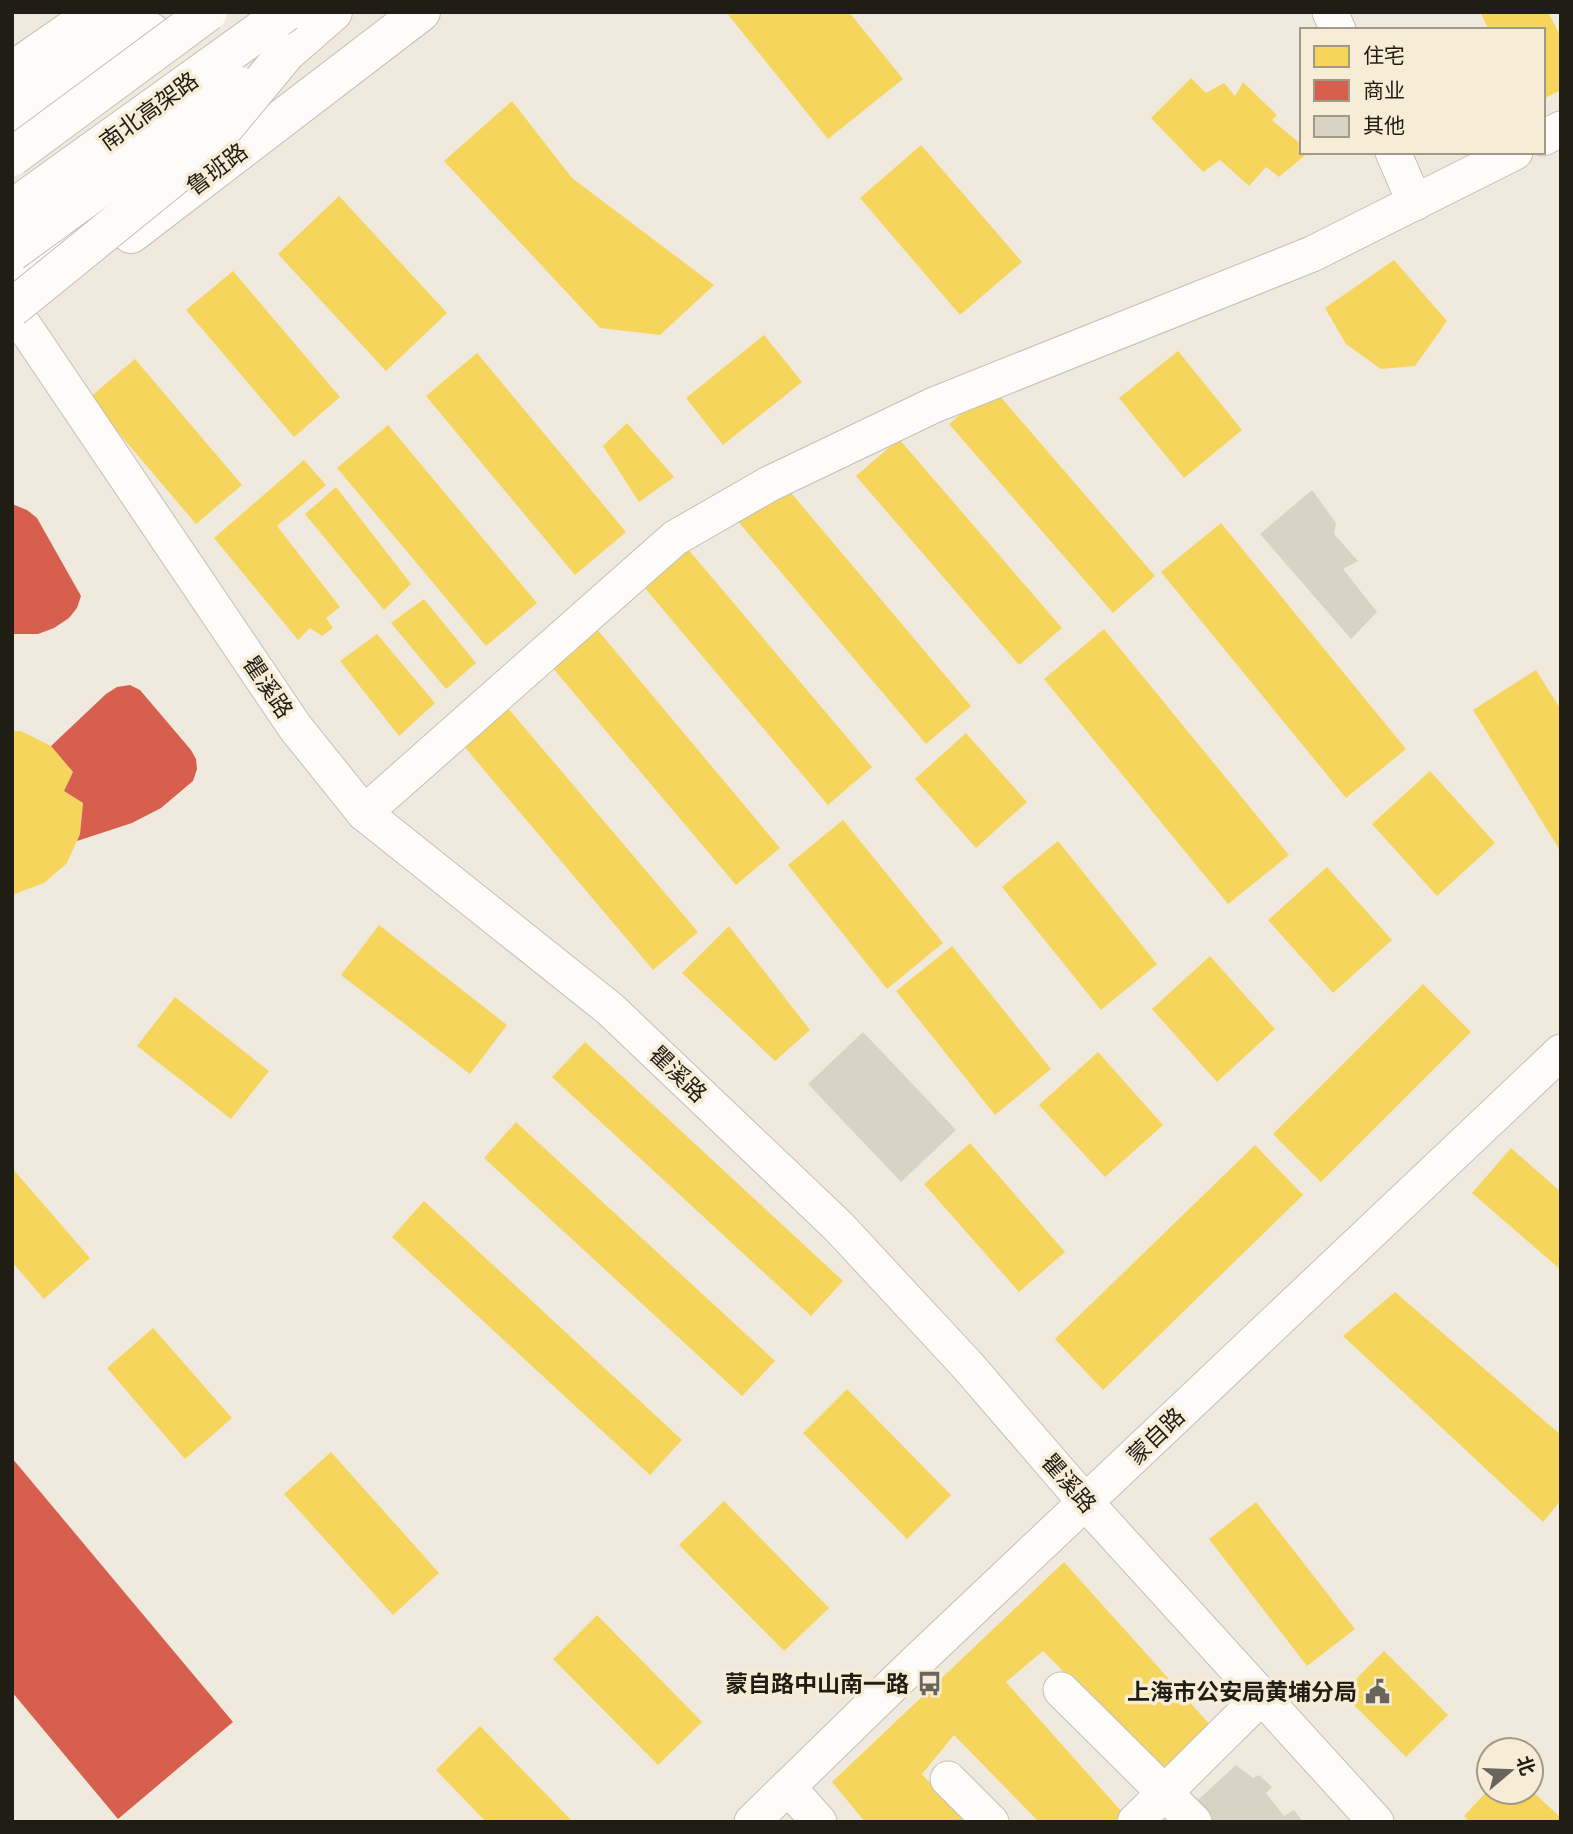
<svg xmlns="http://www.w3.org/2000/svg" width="1573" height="1834" font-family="'Zilla Slab','Noto Sans SC',serif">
	<rect width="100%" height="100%" fill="#f0eade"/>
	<g fill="#f6d55c">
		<polygon points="726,12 849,12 903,79 828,139"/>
		<polygon points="1480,12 1548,12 1561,37 1561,90 1543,99 1543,30 1489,30"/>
		<polygon points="1191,78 1206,93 1224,83 1235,96 1243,82 1277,115 1272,120 1302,145 1302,152 1309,152 1279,177 1266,167 1249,186 1220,160 1203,172 1151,118"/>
		<polygon points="512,101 572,178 714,285 660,335 600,328 444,161"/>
		<polygon points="921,145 1022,262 960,315 860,198"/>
		<polygon points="339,196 447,313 386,371 278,254"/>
		<polygon points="1394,260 1447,321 1415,366 1381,369 1346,344 1325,308"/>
		<polygon points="233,271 340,397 294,437 186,310"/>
		<polygon points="764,335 802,382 723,445 686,398"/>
		<polygon points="1178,351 1242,430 1184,478 1119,398"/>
		<polygon points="477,353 626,532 575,575 426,396"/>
		<polygon points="135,359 242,485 196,524 89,398"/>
		<polygon points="992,387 1155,576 1113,613 949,424"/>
		<polygon points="627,423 674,477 639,502 603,446"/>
		<polygon points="388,425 537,603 486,646 337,468"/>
		<polygon points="899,439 1062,628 1019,665 856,476"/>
		<polygon points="304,460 326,485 277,526 340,607 326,618 333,628 322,636 310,628 298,640 214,538"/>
		<polygon points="781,481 971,706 926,744 736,519"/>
		<polygon points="336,487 411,584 384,610 305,514"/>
		<polygon points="1221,523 1406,749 1346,798 1161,572"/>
		<polygon points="682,542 872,767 828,805 638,580"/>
		<polygon points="424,599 476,663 446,689 391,623"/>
		<polygon points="591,622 780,848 736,885 546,660"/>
		<polygon points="1104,629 1289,855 1228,904 1044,679"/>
		<polygon points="377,634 435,703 399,736 340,661"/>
		<polygon points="1536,670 1561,710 1561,852 1473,710"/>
		<polygon points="507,707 698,932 653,970 463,745"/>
		<polygon points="12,731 21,731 51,746 73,772 64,791 83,803 80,834 67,863 44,883 12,895"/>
		<polygon points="966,733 1027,802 976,848 915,779"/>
		<polygon points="1430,771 1495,843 1437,896 1372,824"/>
		<polygon points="843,820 943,943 887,989 788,865"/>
		<polygon points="1058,841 1157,964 1101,1010 1002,887"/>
		<polygon points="1327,867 1392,940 1333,993 1268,920"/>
		<polygon points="379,925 507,1025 470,1074 341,975"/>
		<polygon points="729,926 810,1030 775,1061 682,973"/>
		<polygon points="952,946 1051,1069 995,1115 896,991"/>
		<polygon points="1210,956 1275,1029 1217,1082 1152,1009"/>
		<polygon points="1423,984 1471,1032 1321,1182 1273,1134"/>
		<polygon points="175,997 269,1071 231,1119 137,1046"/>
		<polygon points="585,1042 843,1281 811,1316 552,1077"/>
		<polygon points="1098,1052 1163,1125 1105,1177 1039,1105"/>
		<polygon points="516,1122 775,1361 742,1396 484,1158"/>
		<polygon points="970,1143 1065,1252 1019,1292 924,1184"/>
		<polygon points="1255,1145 1303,1195 1103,1390 1055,1339"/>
		<polygon points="1511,1148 1561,1192 1561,1270 1472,1193"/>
		<polygon points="12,1168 90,1258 44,1299 12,1262"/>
		<polygon points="424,1201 682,1440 650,1475 392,1237"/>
		<polygon points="1395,1292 1561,1435 1561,1500 1543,1522 1343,1336"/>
		<polygon points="153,1328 232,1418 185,1459 107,1368"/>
		<polygon points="847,1389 951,1495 907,1539 803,1433"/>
		<polygon points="331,1452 439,1573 393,1615 284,1494"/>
		<polygon points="724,1501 829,1608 784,1651 679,1545"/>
		<polygon points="1256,1502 1355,1629 1307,1666 1209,1539"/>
		<polygon points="1064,1562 1212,1727 1171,1780 1043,1651 1006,1682 1122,1812 1115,1822 1039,1822 954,1735 922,1774 964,1822 865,1822 832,1782"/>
		<polygon points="597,1615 702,1722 658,1765 553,1659"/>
		<polygon points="1384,1651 1448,1715 1406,1757 1342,1693"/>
		<polygon points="480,1726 573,1822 486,1822 436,1770"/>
		<polygon points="1489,1789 1489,1792 1531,1790 1561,1818 1561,1822 1470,1822 1464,1816"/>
	</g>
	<g fill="#d6604d">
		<polygon points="12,504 27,510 37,518 81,596 77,608 69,618 54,628 38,634 12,634"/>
		<polygon points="130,685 140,690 191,750 196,759 197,769 193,781 161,808 132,823 77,841 80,834 83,803 64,791 73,772 51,746 106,694 117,687"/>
		<polygon points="12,1458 233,1722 118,1819 12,1692"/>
	</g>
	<g fill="#d9d3c6">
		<polygon points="1312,490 1336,523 1334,534 1358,561 1343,569 1377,612 1351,639 1260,534"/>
		<polygon points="863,1032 956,1130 901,1182 808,1084"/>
		<polygon points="1236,1765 1253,1778 1259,1775 1272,1787 1266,1793 1284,1816 1294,1810 1303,1822 1200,1822 1188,1809"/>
	</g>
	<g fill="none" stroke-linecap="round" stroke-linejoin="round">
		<defs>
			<g id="minor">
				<polyline points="1330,12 1338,30"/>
				<polyline points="1543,138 1561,129"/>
				<polyline points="1393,152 1415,203"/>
				<polyline points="12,308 295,727 364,813 610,1009 839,1227 968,1366 1086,1503 1376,1822"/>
				<polyline points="364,813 675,538 769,484 934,405 1312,254 1515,152"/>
				<polyline points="1061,1690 1194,1822"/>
				<polyline points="948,1779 991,1822"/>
				<polyline points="788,1787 819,1822"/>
				<polyline points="752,1822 911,1667 1561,1052"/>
				<polyline points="1135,1822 1261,1697"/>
			</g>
			<g id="major">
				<polyline points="12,71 97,12"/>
				<polyline points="12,130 151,32"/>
				<polyline points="131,234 421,12"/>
				<polyline points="12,281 134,184"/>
			</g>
			<g id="highway">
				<polyline points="286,53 333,12"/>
				<polyline points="12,100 132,12"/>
			</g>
		</defs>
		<use href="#minor" stroke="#c3bfb6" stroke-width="37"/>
		<use href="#major" stroke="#c3bfb6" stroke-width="40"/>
		<use href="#highway" stroke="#c3bfb6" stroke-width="40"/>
		<use href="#minor" stroke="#fdfcfa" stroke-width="35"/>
		<use href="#major" stroke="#fdfcfa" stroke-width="38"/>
		<use href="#highway" stroke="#fdfcfa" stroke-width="38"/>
		<defs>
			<g id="highway-bridge">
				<polyline points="12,157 208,12"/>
				<polyline points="12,209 286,12"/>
				<polyline points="12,252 240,86"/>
				<polyline points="12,308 204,152 286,53"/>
			</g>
		</defs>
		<use href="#highway-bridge" stroke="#c3bfb6" stroke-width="40" stroke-linecap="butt"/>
		<use href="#highway-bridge" stroke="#fdfcfa" stroke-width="38"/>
	</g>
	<defs>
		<symbol id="bus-bare" viewBox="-9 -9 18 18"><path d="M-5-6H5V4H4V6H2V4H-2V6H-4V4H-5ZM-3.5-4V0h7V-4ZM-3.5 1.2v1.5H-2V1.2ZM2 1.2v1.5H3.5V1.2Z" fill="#69655b" stroke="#f7edd7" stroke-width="2.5" paint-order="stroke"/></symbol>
		<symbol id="civic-bare" viewBox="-9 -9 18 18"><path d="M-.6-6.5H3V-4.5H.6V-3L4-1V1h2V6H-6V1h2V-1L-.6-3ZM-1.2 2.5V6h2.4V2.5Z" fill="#69655b" stroke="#f7edd7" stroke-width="2.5" paint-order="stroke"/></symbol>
	</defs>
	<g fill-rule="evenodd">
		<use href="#bus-bare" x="912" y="1666" width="35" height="35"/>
		<use href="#civic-bare" x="1360" y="1674" width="35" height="35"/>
	</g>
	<g text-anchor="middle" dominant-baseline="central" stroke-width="7" stroke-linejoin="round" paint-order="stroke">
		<g font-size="23" fill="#201d15" stroke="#f7edd7">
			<text transform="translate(149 111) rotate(-36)">南北高架路</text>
			<text transform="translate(217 169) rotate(-37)">鲁班路</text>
			<text transform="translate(268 687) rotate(56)">瞿溪路</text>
			<text transform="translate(678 1074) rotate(44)">瞿溪路</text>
			<text transform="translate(1156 1436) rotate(-44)">蒙自路</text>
			<text transform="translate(1069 1483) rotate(49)">瞿溪路</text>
		</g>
		<g font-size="23" font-weight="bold" fill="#201d15" stroke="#f7edd7" text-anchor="end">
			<text x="909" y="1684">蒙自路中山南一路</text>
			<text x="1357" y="1692">上海市公安局黄埔分局</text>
		</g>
	</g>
	<rect width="1573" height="1834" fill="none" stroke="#201d15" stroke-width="28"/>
	<rect x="1300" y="28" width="245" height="126" fill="#f7edd7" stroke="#a19a89" stroke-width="2"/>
	<rect x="1314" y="46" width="35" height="21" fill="#f6d55c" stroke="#a19a89" stroke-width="2"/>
	<text x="1363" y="63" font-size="21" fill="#201d15">住宅</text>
	<rect x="1314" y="80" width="35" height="21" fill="#d6604d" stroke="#a19a89" stroke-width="2"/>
	<text x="1363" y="98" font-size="21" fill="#201d15">商业</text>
	<rect x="1314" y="116" width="35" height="21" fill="#d9d3c6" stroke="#a19a89" stroke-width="2"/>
	<text x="1363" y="133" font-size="21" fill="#201d15">其他</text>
	<g transform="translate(1510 1771) rotate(71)"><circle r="33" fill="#f7edd7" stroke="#a19a89" stroke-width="2"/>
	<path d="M0-5L12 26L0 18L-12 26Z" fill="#69655b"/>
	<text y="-10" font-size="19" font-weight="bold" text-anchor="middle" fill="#201d15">北</text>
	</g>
</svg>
